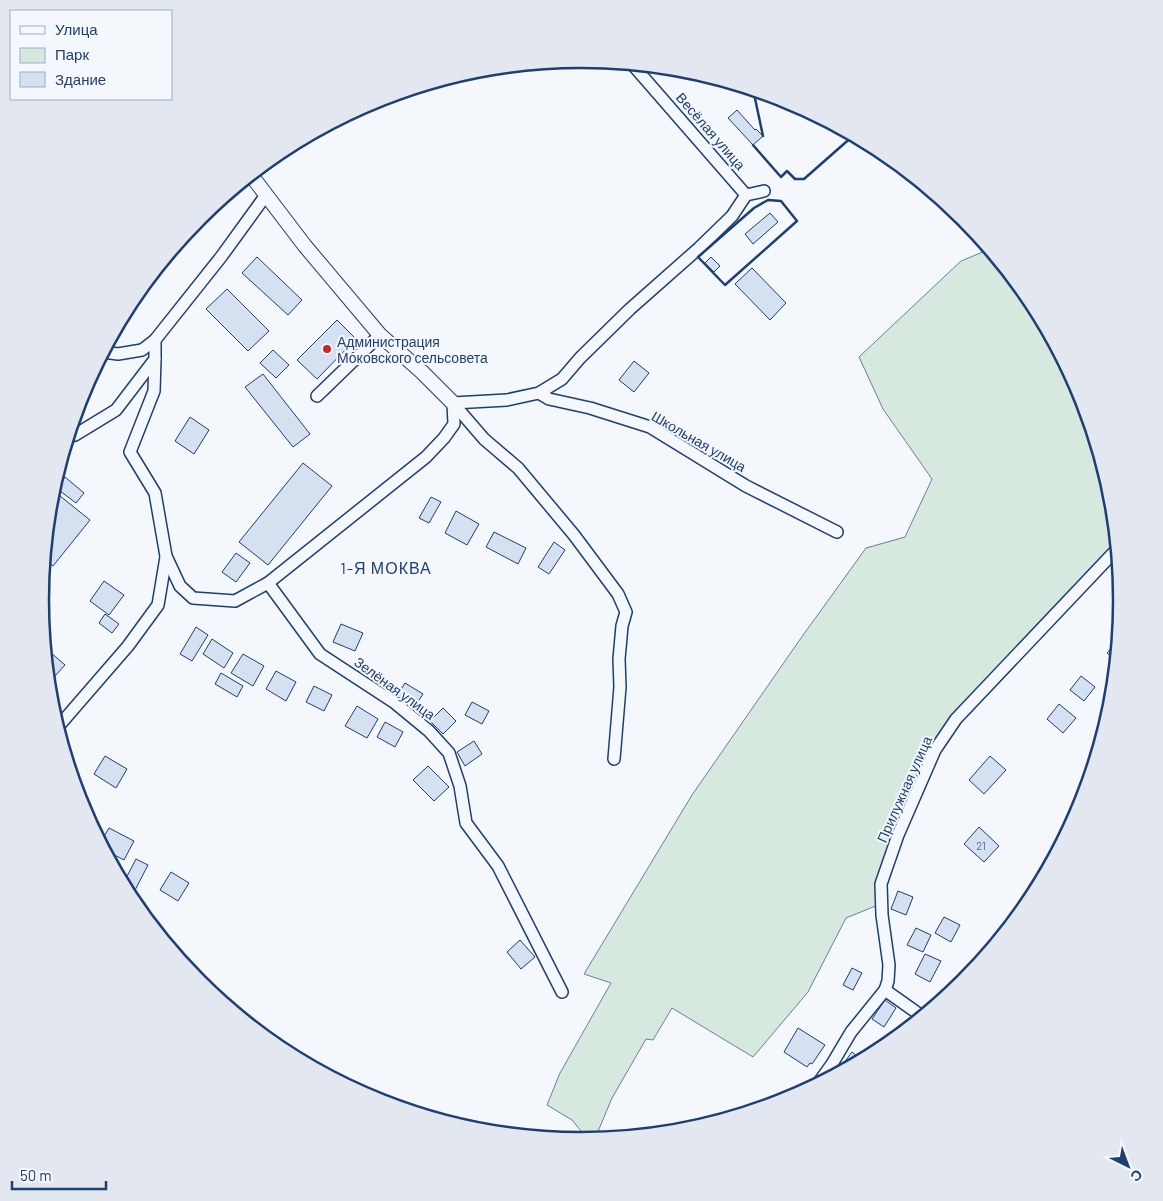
<svg xmlns="http://www.w3.org/2000/svg" width="1163" height="1201" font-family="Barlow,sans-serif">
	<rect width="100%" height="100%" fill="#f4f7fb"/>
	<polygon fill="#d7e8df" stroke="#687fa3" points="990,249 1032,300 1082,394 1113,495 1117,544 933,748 878,905 846,918 808,992 753,1057 672,1008 653,1040 646,1039 612,1098 594,1141 578,1142 581,1131 572,1120 547,1105 560,1073 611,983 584,974 692,795 801,638 866,548 905,537 932,479 883,409 859,357 961,261"/>
	<g fill="#d5e0f0" stroke="#1d3f73">
		<polygon points="737,110 755,130 756,129 763,136 753,145 728,118"/>
		<polygon points="770,213 778,222 753,244 745,234"/>
		<polygon points="202,214 207,219 192,234 188,230"/>
		<polygon points="257,257 302,300 288,315 242,273"/>
		<polygon points="711,257 720,266 714,272 705,263"/>
		<polygon points="752,268 786,303 770,320 735,284"/>
		<polygon points="227,289 269,331 248,351 206,309"/>
		<polygon points="337,320 356,339 317,379 297,360"/>
		<polygon points="273,350 289,365 276,378 260,363"/>
		<polygon points="634,361 649,373 634,392 619,380"/>
		<polygon points="263,374 310,434 293,447 245,387"/>
		<polygon points="190,417 209,430 194,454 175,441"/>
		<polygon points="303,463 332,486 268,565 239,542"/>
		<polygon points="65,477 84,493 76,503 56,488"/>
		<polygon points="60,496 90,520 53,566 44,559 49,510"/>
		<polygon points="431,497 441,502 429,523 419,518"/>
		<polygon points="456,511 479,524 467,545 445,533"/>
		<polygon points="494,532 526,548 518,564 486,547"/>
		<polygon points="554,542 565,550 549,574 538,567"/>
		<polygon points="236,553 250,563 236,582 222,572"/>
		<polygon points="104,581 124,595 109,615 90,601"/>
		<polygon points="105,614 119,624 112,633 99,623"/>
		<polygon points="341,624 363,633 355,651 333,642"/>
		<polygon points="196,627 208,635 192,661 180,654"/>
		<polygon points="212,639 233,653 224,668 203,654"/>
		<polygon points="1119,639 1117,662 1107,653"/>
		<polygon points="50,652 65,665 55,676 47,668 46,657"/>
		<polygon points="243,654 264,666 253,686 231,673"/>
		<polygon points="276,671 296,682 286,701 266,689"/>
		<polygon points="221,673 243,686 237,697 215,684"/>
		<polygon points="1081,676 1095,687 1084,701 1070,690"/>
		<polygon points="405,683 423,694 413,709 396,697"/>
		<polygon points="314,686 332,695 324,711 306,702"/>
		<polygon points="472,702 489,711 482,724 465,715"/>
		<polygon points="1059,704 1076,718 1063,733 1047,719"/>
		<polygon points="357,706 378,719 367,738 345,726"/>
		<polygon points="443,708 456,721 443,734 430,721"/>
		<polygon points="385,722 403,732 395,747 377,737"/>
		<polygon points="474,741 482,754 465,766 457,752"/>
		<polygon points="105,756 127,769 116,788 94,774"/>
		<polygon points="990,756 1006,770 984,794 969,780"/>
		<polygon points="428,766 449,787 434,801 413,780"/>
		<polygon points="979,827 999,846 984,862 964,844"/>
		<polygon points="109,828 134,841 124,860 103,849 100,843"/>
		<polygon points="136,859 148,865 130,900 120,880 124,882"/>
		<polygon points="171,872 189,883 178,901 160,890"/>
		<polygon points="898,891 913,897 906,915 891,909"/>
		<polygon points="944,917 960,925 951,942 935,933"/>
		<polygon points="916,928 931,935 923,952 907,945"/>
		<polygon points="520,940 535,957 521,969 507,952"/>
		<polygon points="925,954 941,961 930,982 915,974"/>
		<polygon points="852,968 862,973 853,990 843,985"/>
		<polygon points="885,1000 896,1008 884,1027 872,1019"/>
		<polygon points="798,1028 825,1045 812,1064 810,1063 807,1067 784,1052"/>
		<polygon points="852,1052 863,1061 844,1071 840,1068"/>
		<polygon points="761,1101 767,1107 753,1112 751,1110"/>
	</g>
	<g fill="none" stroke-linecap="round" stroke-linejoin="round">
		<defs>
			<g id="minor">
				<polyline points="632,64 746,195"/>
				<polyline points="103,352 118,354 142,350 155,340"/>
				<polyline points="155,359 154,391 130,452 155,493 166,556 180,586 193,598 235,601 268,583 426,457 444,438 454,424 453,403"/>
				<polyline points="539,393 549,399 590,408 650,427 746,486 837,532"/>
				<polyline points="317,396 380,335"/>
				<polyline points="68,437 75,435 116,410 155,359 155,340 221,257 266,195"/>
				<polyline points="268,583 320,654 395,703 429,731 449,753 460,786 466,823 498,866 562,992"/>
				<polyline points="57,728 128,646 158,605 166,557"/>
				<polyline points="614,759 620,687 619,659 622,626 626,612 618,594 574,535 518,468 484,439 453,403 507,400 539,393 562,379 580,358 630,309 699,248 732,216 746,195 764,191"/>
				<polyline points="885,990 923,1017"/>
				<polyline points="817,1085 832,1064 851,1032 885,990 888,981 889,965 882,915 881,884 898,835 935,750 956,719 1118,548"/>
			</g>
			<polyline id="tertiary" points="251,175 305,246 380,335 422,372 453,403"/>
		</defs>
		<use href="#minor" stroke="#1d3f73" stroke-width="14"/>
		<use href="#tertiary" stroke="#1d3f73" stroke-width="16"/>
		<use href="#minor" stroke="#f4f7fb" stroke-width="11"/>
		<use href="#tertiary" stroke="#f4f7fb" stroke-width="14"/>
		<g stroke="#1d3f73" stroke-width="2.5">
			<polyline points="753,89 763,136"/>
			<polyline points="753,145 781,177 787,171 795,179 804,179 854,135"/>
			<polyline points="875,147 884,157 887,154"/>
			<polygon points="768,200 781,201 797,221 725,285 698,257 754,208"/>
		</g>
	</g>
	<circle fill="#c62828" stroke="#f4f7fb" stroke-width="2" cx="327" cy="349" r="5"/>
	<g text-anchor="middle" dominant-baseline="central" stroke-width="4" stroke-linejoin="round" paint-order="stroke">
		<g font-size="11" fill="#4b6792">
			<text x="981" y="845">21</text>
		</g>
		<g font-size="14" fill="#1d3f73" stroke="#f4f7fb">
			<text transform="translate(711 131) rotate(49)">Весёлая улица</text>
			<text transform="translate(699 441) rotate(30)">Школьная улица</text>
			<text transform="translate(395 688) rotate(36)">Зелёная улица</text>
			<text transform="translate(904 789) rotate(-66)">Прилужная улица</text>
		</g>
		<g font-size="14" fill="#1d3f73" stroke="#f4f7fb" text-anchor="start">
			<text x="337" y="341">Администрация<tspan x="337" dy="16">Моковского сельсовета</tspan></text>
		</g>
		<g font-size="16" letter-spacing="1" fill="#1d3f73" stroke="#f4f7fb">
			<text x="386" y="567">1-Я МОКВА</text>
		</g>
	</g>
	<path d="M0 0H1163V1201H0ZM49 600a532 532 0 1 1 1064 0a532 532 0 1 1-1064 0Z" fill="#e3e8f0" fill-rule="evenodd"/>
	<path fill="none" stroke="#1d3f73" stroke-width="2.5" d="M49 600a532 532 0 1 1 1064 0a532 532 0 1 1-1064 0Z"/>
	<rect x="10" y="10" width="162" height="90" fill="#f4f7fb" stroke="#9eadc5"/>
	<rect x="20" y="26" width="25" height="8" fill="#f4f7fb" stroke="#9eadc5"/>
	<text x="55" y="35" font-size="15" fill="#1d3f73">Улица</text>
	<rect x="20" y="48" width="25" height="15" fill="#d7e8df" stroke="#9eadc5"/>
	<text x="55" y="60" font-size="15" fill="#1d3f73">Парк</text>
	<rect x="20" y="72" width="25" height="15" fill="#d5e0f0" stroke="#9eadc5"/>
	<text x="55" y="85" font-size="15" fill="#1d3f73">Здание</text>
	<g transform="translate(1128 1166) rotate(138)" stroke="#f4f7fb" stroke-width="4" paint-order="stroke">
	<path d="M0-4L9 19L0 12L-9 19Z" fill="#1d3f73"/>
	<text y="-8" font-size="14" font-weight="bold" text-anchor="middle" fill="#1d3f73">С</text>
	</g>
	<path d="M12 1181v8h94v-8" fill="none" stroke="#1d3f73" stroke-width="2.5"/>
	<text x="20" y="1181" font-size="15" fill="#1d3f73" stroke="#f4f7fb" stroke-width="4" paint-order="stroke">50 m</text>
</svg>
